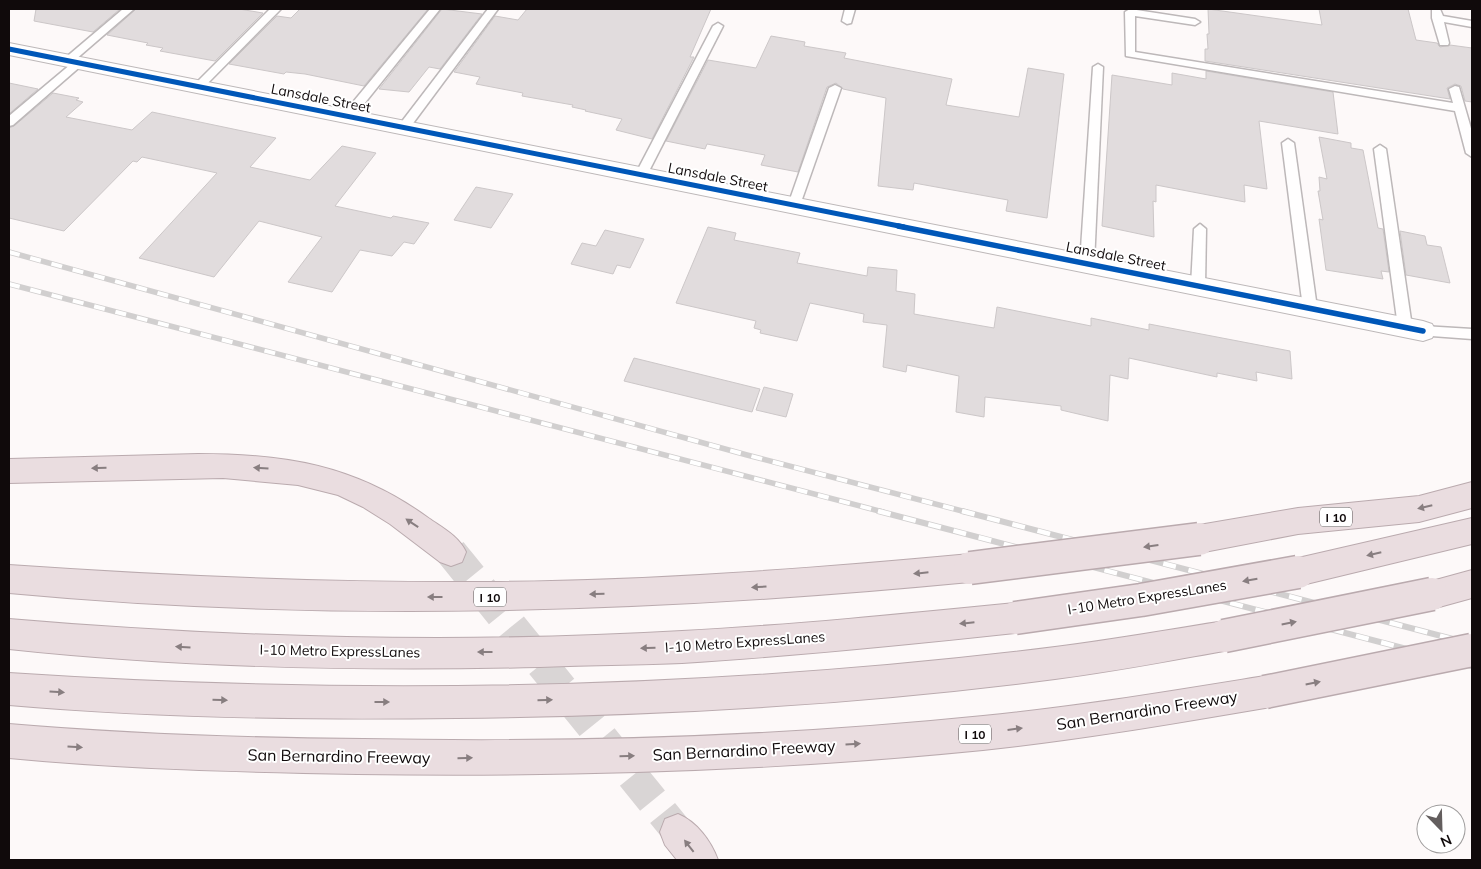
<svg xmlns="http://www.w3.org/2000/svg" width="1481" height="869" font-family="Mulish,sans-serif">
	<rect width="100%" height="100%" fill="#fdf9f9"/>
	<g fill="#e1dcdd" stroke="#ccc7c8">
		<polygon points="36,9 120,9 93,32 34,21"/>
		<polygon points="136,9 239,9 263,13 215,61 160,51 163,48 146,45 148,43 107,35"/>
		<polygon points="300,9 428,9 364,86 305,74 286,72 284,74 229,64 277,16 291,18"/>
		<polygon points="442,9 482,14 440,69 429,67 409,92 379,89"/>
		<polygon points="527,9 711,9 690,57 694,57 652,139 616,130 622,119 585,111 586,110 572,107 573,105 522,96 523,93 476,84 480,77 454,72 495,16 518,20"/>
		<polygon points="1208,9 1322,25 1319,9 1408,9 1416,40 1437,43 1440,47 1450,45 1472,48 1472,102 1465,101 1461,86 1455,84 1447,88 1450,99 1205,61 1205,49 1208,49 1207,34 1209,34"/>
		<polygon points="771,36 805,42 804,46 846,53 844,58 952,79 946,105 1019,117 1028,68 1064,74 1047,218 1006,211 1008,200 914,183 913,190 878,186 886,98 843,89 836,83 827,87 798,172 761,165 765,155 707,144 705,149 666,141 708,60 756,68"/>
		<polygon points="1206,71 1333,92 1338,134 1259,121 1267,189 1244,185 1245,202 1156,185 1156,202 1153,201 1154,237 1102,226 1112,75 1172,85 1172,73 1206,79"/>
		<polygon points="9,83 38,89 9,114"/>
		<polygon points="53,93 79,98 76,100 83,102 66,117 132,130 152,112 276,138 250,167 310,180 342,146 376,153 335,206 391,218 393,216 429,223 414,244 404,242 392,256 360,250 332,292 288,282 322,237 259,221 214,277 139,258 217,173 208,171 142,157 137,162 133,161 64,231 9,218 9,128 14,126"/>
		<polygon points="1319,137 1351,143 1351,148 1363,150 1378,228 1383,229 1389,272 1381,271 1383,279 1326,270 1319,219 1323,220 1318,191 1320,191 1319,177 1327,179"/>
		<polygon points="476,187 513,194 491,228 454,220"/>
		<polygon points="708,227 736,233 734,240 800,253 797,263 867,276 868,267 897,270 896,291 915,294 914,314 994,328 997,307 1091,326 1091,318 1149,330 1149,324 1290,351 1292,379 1256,372 1257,381 1217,373 1217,377 1129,358 1128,379 1110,375 1108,421 1061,410 1061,406 985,397 984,417 956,412 959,376 907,365 906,372 883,367 887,325 863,322 864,314 810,303 797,341 760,333 761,330 754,328 756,321 676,303"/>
		<polygon points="605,230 644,239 630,268 617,265 613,274 571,264 582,243 596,246"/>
		<polygon points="1400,231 1425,236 1427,245 1441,247 1450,283 1406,275"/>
		<polygon points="634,358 760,389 752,412 624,381"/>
		<polygon points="764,387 793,394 786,417 756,410"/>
	</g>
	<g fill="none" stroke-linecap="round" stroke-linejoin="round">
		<polyline stroke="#d9d5d5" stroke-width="32" stroke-dasharray="32 16" stroke-linecap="butt" points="451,552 678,832"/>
		<defs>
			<g id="lane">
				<polygon points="123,9 134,9 75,60 82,61 82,65 13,125 9,126 9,116 71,64 64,63 64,59"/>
				<polygon points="270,9 281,9 202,89 194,89 194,85"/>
				<polygon points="430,9 440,9 352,119 344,119 344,113"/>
				<polygon points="488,9 498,9 408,130 400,130 400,124"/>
				<polygon points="845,9 855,9 851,23 847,24 842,21"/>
				<polygon points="1130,9 1195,19 1200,22 1195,25 1135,16 1135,52 1453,103 1449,89 1455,86 1459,87 1472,132 1472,157 1466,153 1455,111 1126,56 1125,12"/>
				<polygon points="1432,9 1440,9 1443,16 1472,21 1472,27 1444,22 1449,43 1448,45 1440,45 1432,18"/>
				<polygon points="718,23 723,26 647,175 641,179 637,178 635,175 713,26"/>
				<polygon points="1098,64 1103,67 1094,264 1087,269 1080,264 1093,67"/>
				<polygon points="835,85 841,88 800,205 798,208 790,208 788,205 829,88"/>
				<polygon points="1288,139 1294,143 1317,308 1310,313 1303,308 1282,143"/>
				<polygon points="1380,145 1386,149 1412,327 1410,331 1400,331 1398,327 1374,149"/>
				<polygon points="1200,224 1206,229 1205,286 1198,291 1191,286 1194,229"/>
				<polygon points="1423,326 1472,329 1472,339 1418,335 1416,331 1418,327"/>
			</g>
			<polygon id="street" points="9,43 1423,321 1432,324 1436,331 1432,338 1423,341 9,55"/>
			<g id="highway">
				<path d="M198,454C285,454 355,465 427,517C441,527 459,536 466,552L462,562L451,566L440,562L390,524L363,507L338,495L298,485L223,478L9,483V459Z"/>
				<polygon points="1472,482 1472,508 1419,522 1298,534 1199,553 1189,549 1184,539 1189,529 1199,525 1298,508 1419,496"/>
				<polygon points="1472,518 1472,544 1298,586 1287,582 1283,572 1287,562 1298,558"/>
				<path d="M970,554L981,558L985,568L981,578L970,582C650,613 329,623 9,593V565C168,576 327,583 487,582C649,581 809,569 970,554Z"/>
				<polygon points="1472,570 1472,598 1432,609 1421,604 1417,594 1421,584"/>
				<path d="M1015,603L1026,607L1031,618L1026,629L1015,633C904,645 793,656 682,663C635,665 587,665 540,667C363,671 185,668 9,649V619C232,638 458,644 682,631C793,625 904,614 1015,603Z"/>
				<path d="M1224,621L1235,625L1240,636L1235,647L1224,651C1168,661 1111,672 1055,679C856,705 656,716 456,718C307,720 157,718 9,705V673C357,696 708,690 1055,647C1111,640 1168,630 1224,621Z"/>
				<path d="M1265,676L1277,680L1281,692L1277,704L1265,708C1171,724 1078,740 983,750C775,771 566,777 357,774C241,772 124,769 9,758V724C127,734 245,738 363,739C570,743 777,737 983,716C1077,707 1171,691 1265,676Z"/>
				<path d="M678,814C697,822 711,841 718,860H677L665,845L660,832L665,819Z"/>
			</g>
		</defs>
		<use href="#lane" stroke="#bdb8b9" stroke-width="3"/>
		<use href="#street" stroke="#bdb8b9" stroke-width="2"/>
		<use href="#highway" stroke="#baaaae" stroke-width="2"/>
		<use href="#lane" fill="#fffefe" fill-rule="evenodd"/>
		<use href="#street" fill="#fffefe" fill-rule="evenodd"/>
		<use href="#highway" fill="#eadde0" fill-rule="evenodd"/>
		<defs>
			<g id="rail-far1">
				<polyline points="9,252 747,455 966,512"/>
				<polyline points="9,284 883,512"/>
			</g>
			<g id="rail">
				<polyline points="878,511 1472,666"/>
				<polyline points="962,511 1472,644"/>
			</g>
		</defs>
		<use href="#rail-far1" stroke="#d1cfcf" stroke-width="5.5"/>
		<use href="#rail" stroke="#d1cfcf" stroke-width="6"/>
		<use href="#rail-far1" stroke="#fff" stroke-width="4" stroke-dasharray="11" stroke-linecap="butt"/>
		<use href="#rail" stroke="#fff" stroke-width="4.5" stroke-dasharray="13" stroke-linecap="butt"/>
		<defs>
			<g id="highway-bridge">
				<polyline points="970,568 1199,539"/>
				<polyline points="1015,618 1141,600 1298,572"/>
				<polyline points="1224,636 1432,594"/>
				<polyline points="1265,692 1472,650"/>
			</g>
		</defs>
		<use href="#highway-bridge" stroke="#baaaae" stroke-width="35" stroke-linecap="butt"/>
		<use href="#highway-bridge" stroke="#eadde0" stroke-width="32"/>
		<defs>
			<polyline id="cycleway-far1" points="9,49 904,227"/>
			<polyline id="cycleway" points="898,226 1423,331"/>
		</defs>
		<use href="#cycleway-far1" stroke="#fff" stroke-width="8"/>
		<use href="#cycleway" stroke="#fff" stroke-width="9"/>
		<use href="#cycleway-far1" stroke="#0057b8" stroke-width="5"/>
		<use href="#cycleway" stroke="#0057b8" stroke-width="5.5"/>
	</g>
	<defs><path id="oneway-solid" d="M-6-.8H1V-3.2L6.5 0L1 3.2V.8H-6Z" transform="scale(1.25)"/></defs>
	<g fill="#887e80">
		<use href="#oneway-solid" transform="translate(99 468) rotate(178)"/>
		<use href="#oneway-solid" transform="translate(261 468) rotate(-176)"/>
		<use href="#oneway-solid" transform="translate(1425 507) rotate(167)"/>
		<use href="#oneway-solid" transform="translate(412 523) rotate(-146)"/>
		<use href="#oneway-solid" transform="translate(1151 546) rotate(172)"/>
		<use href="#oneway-solid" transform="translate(1374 554) rotate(167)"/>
		<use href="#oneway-solid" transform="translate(921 573) rotate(174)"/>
		<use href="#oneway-solid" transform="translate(1250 580) rotate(170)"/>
		<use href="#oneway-solid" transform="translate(759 587) rotate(176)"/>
		<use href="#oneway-solid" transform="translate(597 594) rotate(178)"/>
		<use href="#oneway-solid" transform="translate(435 597) rotate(180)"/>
		<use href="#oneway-solid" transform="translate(967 623) rotate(174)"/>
		<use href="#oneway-solid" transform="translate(1289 623) rotate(-11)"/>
		<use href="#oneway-solid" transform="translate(183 647) rotate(-177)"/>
		<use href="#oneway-solid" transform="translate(648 648) rotate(178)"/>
		<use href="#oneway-solid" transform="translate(485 652) rotate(180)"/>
		<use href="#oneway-solid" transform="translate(1313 683) rotate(-11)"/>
		<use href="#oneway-solid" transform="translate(57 692) rotate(4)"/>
		<use href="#oneway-solid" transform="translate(220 700) rotate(2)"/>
		<use href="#oneway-solid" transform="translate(545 700) rotate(-2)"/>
		<use href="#oneway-solid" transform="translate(382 702)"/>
		<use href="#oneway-solid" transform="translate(1015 729) rotate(-7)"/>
		<use href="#oneway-solid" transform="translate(853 744) rotate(-4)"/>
		<use href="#oneway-solid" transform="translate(75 747) rotate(3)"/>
		<use href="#oneway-solid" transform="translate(627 756) rotate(-1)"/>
		<use href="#oneway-solid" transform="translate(465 758) rotate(-1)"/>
		<use href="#oneway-solid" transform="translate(689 846) rotate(-128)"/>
	</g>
	<g text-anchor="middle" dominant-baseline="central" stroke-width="4" stroke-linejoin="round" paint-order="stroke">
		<g fill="#fff" stroke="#585454" stroke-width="1">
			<rect x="1320" y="507.5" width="32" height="19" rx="4"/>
			<rect x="474" y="587.5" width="32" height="19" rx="4"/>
			<rect x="959" y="724.5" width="32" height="19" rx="4"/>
		</g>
		<g font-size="12" font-weight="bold" fill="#100a0b">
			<text x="1336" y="517">I 10</text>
			<text x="490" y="597">I 10</text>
			<text x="975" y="734">I 10</text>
		</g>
		<g font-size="14" fill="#100a0b" stroke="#fff">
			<text transform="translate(321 98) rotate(11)">Lansdale Street</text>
			<text transform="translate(718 177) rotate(11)">Lansdale Street</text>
			<text transform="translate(1116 256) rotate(11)">Lansdale Street</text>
			<text transform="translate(1147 597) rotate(-9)">I-10 Metro ExpressLanes</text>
			<text transform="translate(745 642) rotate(-4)">I-10 Metro ExpressLanes</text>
			<text transform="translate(340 651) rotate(1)">I-10 Metro ExpressLanes</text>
		</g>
		<g font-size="16" fill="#100a0b" stroke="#fff">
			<text transform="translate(1147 710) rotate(-9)">San Bernardino Freeway</text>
			<text transform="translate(744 750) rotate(-3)">San Bernardino Freeway</text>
			<text transform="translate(339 756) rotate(1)">San Bernardino Freeway</text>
		</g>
	</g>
	<rect width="1481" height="869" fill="none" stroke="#100a0b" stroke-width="20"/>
	<g transform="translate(1441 829) rotate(157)"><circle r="24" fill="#ffffff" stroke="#9f9d9d"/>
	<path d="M0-4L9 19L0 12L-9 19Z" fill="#635e5e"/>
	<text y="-8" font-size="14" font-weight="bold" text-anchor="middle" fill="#100a0b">N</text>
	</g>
</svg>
